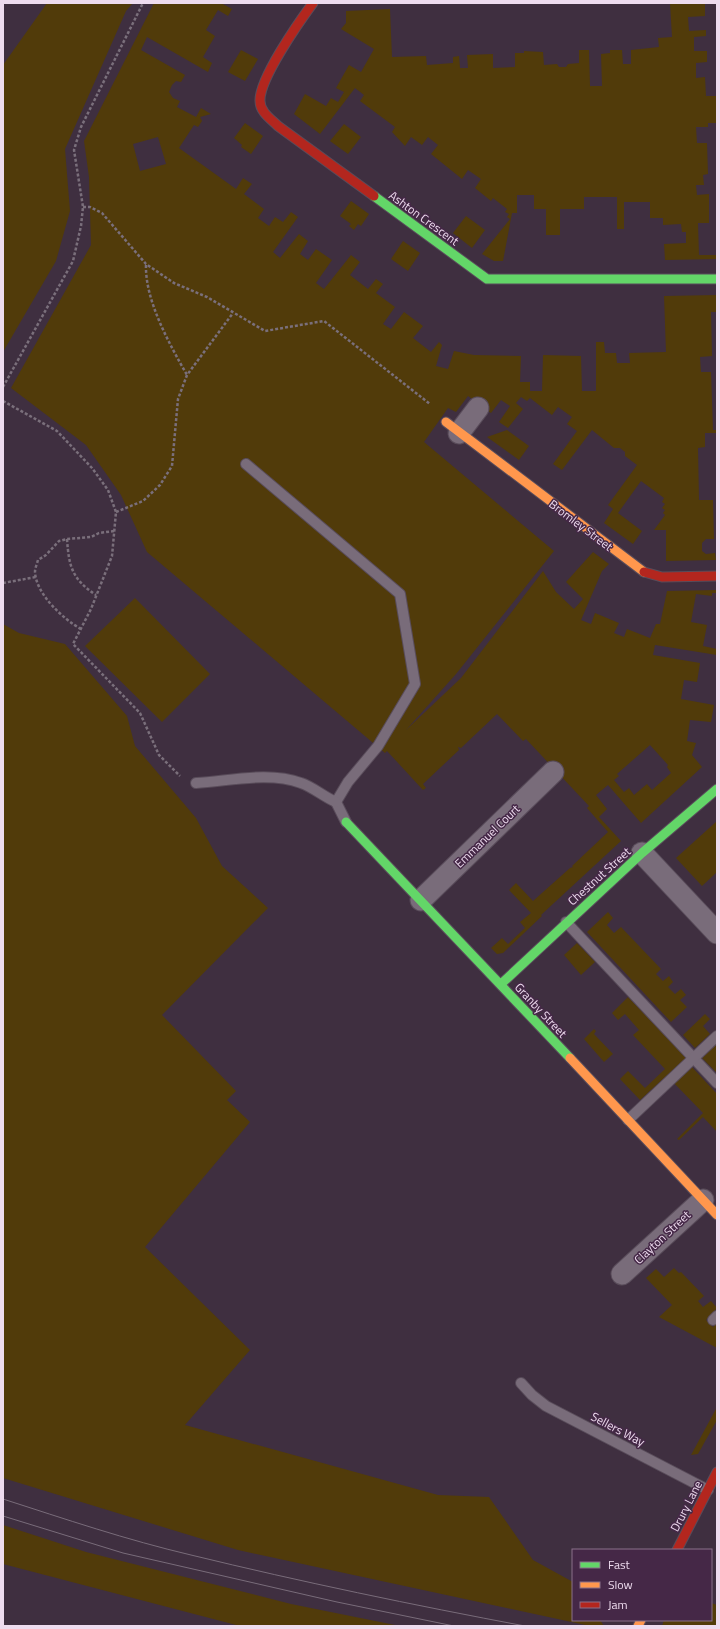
<svg xmlns="http://www.w3.org/2000/svg" width="720" height="1629" font-family="'Titillium Web',sans-serif">
	<rect width="100%" height="100%" fill="#3f2f40"/>
	<g fill="#513b0a" fill-rule="evenodd">
		<polygon points="47,3 133,3 126,11 65,149 70,211 56,261 3,352 3,65"/>
		<path d="M154,3H221L232,9L228,16L218,10L206,30L215,36L203,57L212,63L208,72L147,37L141,50L185,75L181,82L176,81L172,85L169,92L173,98L180,101L177,107L196,117L201,108L211,114L200,117L202,121L198,127L194,125L179,148L236,189L243,178L252,184L244,194L264,209L258,218L269,226L275,217L283,222L291,212L298,217L273,252L280,258L299,234L308,241L300,254L308,260L316,249L332,260L316,283L324,289L351,255L360,262L350,275L368,289L376,279L383,284L376,293L395,307L383,324L391,329L404,312L423,326L413,338L431,352L439,342L442,345L436,366L448,369L454,351L474,355L521,356L520,382H530V391H542L543,355L581,356L582,391H596V342H604L605,353H616L617,363H630L629,353L666,352L664,296L717,295V312H711L712,356L700,357L701,372H711L713,430H717V433H705V447L698,448L699,500H713L714,539H706L702,543V551L706,554L715,553L716,560L666,561V530H654L665,515L663,513L665,510L662,508L665,504L662,502L664,498L641,481L618,513L642,531L633,544L604,523L613,509L608,505L637,465L625,456V452L620,448H614L592,430L562,470L553,464L577,431L567,424L572,417L558,407L552,415L530,398L527,401L521,397L516,403L523,409L508,428L499,422L510,406L501,400L491,413L468,396L456,412L448,408L424,442L554,551L456,674L406,730L461,678L543,571L556,592L574,609L583,599L566,582L593,552L609,564L602,571L581,620L591,624L595,613L619,623L614,633L624,637L627,629L650,638L656,624H660L667,591L717,590V593H712V596L696,594L691,622L707,625L703,646L717,649V655L655,645L653,655L700,663L697,682L684,680L681,699L714,705L711,722L690,720L687,741L696,743L692,755L702,767L641,823L608,785L596,795L607,809L599,817L621,841L541,915L542,916L503,953L497,954L491,948L502,938L508,944L525,928L520,922L531,913L509,890L516,883L533,901L570,868L573,867L572,866L608,832L587,808L589,806L526,739L523,741L497,714L461,748L458,747L459,750L423,784L426,788L423,790L387,751L385,753L147,552L121,495L86,445L11,388L91,245L89,177L84,141ZM158,137L166,164L140,171L133,144ZM650,745L668,765L667,767L671,773L652,790L647,784L634,795L629,788L624,792L614,780L619,776L617,774Z"/>
		<polygon points="670,3 705,3 705,16 688,17 689,31 706,30 706,36 694,37 694,51 707,51 707,62 696,63 696,78 705,77 706,96 717,96 717,123 708,123 708,127 696,127 697,143 707,143 708,174 703,175 704,185 696,185 697,195 709,194 709,223 698,223 699,255 717,255 717,259 665,260 664,244 686,243 686,232 682,232 681,224 663,225 663,218 650,218 650,202 624,202 624,229 617,229 617,197 584,197 584,209 560,209 560,235 546,235 546,209 534,209 534,195 517,195 517,213 512,213 503,261 494,261 482,254 510,219 507,217 509,214 505,212 507,209 493,198 491,201 475,188 481,179 468,170 462,179 431,154 438,145 428,137 422,145 411,137 405,146 392,132 395,127 360,101 364,95 355,88 320,134 294,114 305,94 326,106 331,98 338,102 344,92 336,88 349,65 361,72 374,49 341,29 346,23 346,11 390,9 392,57 426,56 427,65 453,63 453,57 459,56 460,68 468,68 467,55 493,54 493,68 515,67 515,53 524,53 524,51 543,52 544,65 557,64 559,67 566,67 568,64 579,63 579,50 589,50 590,86 602,86 601,54 610,53 610,50 622,50 623,64 631,64 631,50 659,47 658,38 672,37"/>
		<polygon points="241,50 258,59 245,81 228,72"/>
		<polygon points="245,123 263,136 251,154 241,147 242,145 234,138"/>
		<polygon points="344,124 361,137 348,154 330,141"/>
		<polygon points="351,201 369,214 361,226 358,224 354,230 349,226 351,224 340,216"/>
		<polygon points="466,216 485,230 472,248 453,233"/>
		<polygon points="403,241 420,253 408,271 391,259"/>
		<polygon points="507,430 529,446 519,460 487,437"/>
		<polygon points="135,598 210,674 162,722 85,646"/>
		<polygon points="3,624 19,633 65,644 127,716 135,746 196,818 222,866 268,908 162,1015 236,1091 227,1100 250,1122 145,1247 250,1350 185,1425 438,1495 489,1497 533,1560 573,1582 573,1620 600,1620 604,1626 590,1626 238,1550 3,1478"/>
		<polygon points="717,821 717,872 702,886 676,858"/>
		<polygon points="608,912 613,918 607,925 614,933 621,927 661,969 656,974 663,981 669,976 673,982 668,987 675,994 681,989 686,995 680,1000 687,1007 671,1022 587,932"/>
		<polygon points="577,943 595,962 581,975 564,955"/>
		<polygon points="628,997 686,1058 640,1100 620,1079 628,1071 645,1088 665,1069 633,1035 639,1030 625,1014 618,1020 612,1013"/>
		<polygon points="705,1014 710,1019 703,1026 710,1034 695,1048 683,1035"/>
		<polygon points="594,1029 596,1031 594,1034 613,1054 604,1062 584,1039"/>
		<polygon points="717,1044 717,1073 702,1058"/>
		<polygon points="692,1067 717,1094 717,1132 703,1117 679,1140 677,1139 703,1113 674,1083"/>
		<polygon points="674,1268 679,1273 681,1272 704,1296 698,1301 703,1307 711,1301 717,1308 706,1320 713,1327 717,1323 717,1348 659,1317 672,1305 646,1278 656,1269 664,1277"/>
		<polygon points="717,1407 717,1420 698,1454 691,1455"/>
		<polygon points="3,1525 86,1552 291,1604 400,1626 240,1626 3,1564"/>
		<polygon points="711,1603 717,1605 717,1626 662,1626 664,1620 711,1620"/>
	</g>
	<g fill="none" stroke-linecap="round" stroke-linejoin="round">
		<defs>
			<g id="lane">
				<polyline points="246,464 400,594 415,684 378,746 348,782 336,802 346,822"/>
				<path d="M196,783C230,781 269,771 301,783C313,787 324,797 336,802"/>
				<polyline points="566,922 717,1083"/>
				<polyline points="628,1120 717,1036"/>
				<polyline points="713,1320 717,1316"/>
				<polyline points="521,1383 532,1395 546,1406 708,1490"/>
			</g>
			<g id="street">
				<polyline points="459,433 478,408"/>
				<polyline points="642,853 717,933"/>
				<polyline points="421,900 553,772"/>
				<polyline points="622,1274 703,1200"/>
			</g>
			<g id="fast">
				<polyline points="374,196 487,279 717,279"/>
				<polyline points="346,822 570,1058"/>
				<polyline points="501,984 642,853 717,789"/>
			</g>
			<g id="slow">
				<polyline points="446,422 644,572"/>
				<polyline points="570,1058 717,1215"/>
				<polyline points="638,1626 641,1620"/>
			</g>
			<g id="jam">
				<path d="M313,3C299,22 259,79 260,101C260,112 271,119 278,126L374,196"/>
				<polyline points="644,572 662,577 717,576"/>
				<polyline points="677,1550 717,1472"/>
			</g>
		</defs>
		<use href="#lane" stroke="#594c5a" stroke-width="12"/>
		<use href="#street" stroke="#594c5a" stroke-width="23"/>
		<use href="#fast" stroke="#594c5a" stroke-width="11"/>
		<use href="#slow" stroke="#594c5a" stroke-width="11"/>
		<use href="#jam" stroke="#594c5a" stroke-width="11"/>
		<g stroke="#7a6f7b" stroke-width="2.5" stroke-dasharray="3 2" stroke-linecap="butt">
			<polyline points="83,207 90,207 102,213 146,264 174,283 207,297 265,331 324,321 430,404"/>
			<path d="M146,265C145,301 170,345 187,375"/>
			<polyline points="3,387 73,261 81,226 83,207 74,150 81,127 143,3"/>
			<polyline points="3,401 57,431 92,468 108,490 116,512 112,556 91,609 73,644 140,713 159,755 180,776"/>
			<polyline points="116,512 143,501 160,485 172,466 178,399 187,375 233,313"/>
			<path d="M67,539C69,567 72,579 96,595"/>
			<polyline points="3,583 36,577"/>
			<path d="M81,629C63,619 36,594 35,572C35,568 37,564 38,560L46,555L59,541L67,539L91,537L99,533L114,531"/>
		</g>
		<use href="#lane" stroke="#796c7a" stroke-width="10"/>
		<use href="#street" stroke="#796c7a" stroke-width="21"/>
		<use href="#fast" stroke="#63d668" stroke-width="9"/>
		<use href="#slow" stroke="#ff974d" stroke-width="9"/>
		<use href="#jam" stroke="#b3261e" stroke-width="9"/>
		<g stroke="#796c7a" stroke-width="1">
			<path d="M3,1499C65,1519 127,1540 191,1555C302,1582 413,1605 525,1626"/>
			<polyline points="3,1516 123,1553 337,1602 454,1626"/>
		</g>
	</g>
	<g text-anchor="middle" dominant-baseline="central" stroke-width="3" stroke-linejoin="round" paint-order="stroke">
		<g font-size="12" fill="#eedcef" stroke="#452847">
			<text transform="translate(424 218) rotate(36)">Ashton Crescent</text>
			<text transform="translate(581 525) rotate(37)">Bromley Street</text>
			<text transform="translate(487 836) rotate(-44)">Emmanuel Court</text>
			<text transform="translate(599 876) rotate(-42)">Chestnut Street</text>
			<text transform="translate(541 1010) rotate(47)">Granby Street</text>
			<text transform="translate(662 1237) rotate(-43)">Clayton Street</text>
			<text transform="translate(618 1429) rotate(28)">Sellers Way</text>
			<text transform="translate(686 1506) rotate(-63)">Drury Lane</text>
		</g>
	</g>
	<rect width="720" height="1629" fill="none" stroke="#eedcef" stroke-width="8"/>
	<rect x="572" y="1549" width="140" height="72" fill="#452847" stroke="#89708a"/>
	<rect x="580" y="1562" width="20" height="6" fill="#63d668" stroke="#89708a"/>
	<text x="608" y="1569" font-size="12" fill="#eedcef">Fast</text>
	<rect x="580" y="1582" width="20" height="6" fill="#ff974d" stroke="#89708a"/>
	<text x="608" y="1589" font-size="12" fill="#eedcef">Slow</text>
	<rect x="580" y="1602" width="20" height="6" fill="#b3261e" stroke="#89708a"/>
	<text x="608" y="1609" font-size="12" fill="#eedcef">Jam</text>
</svg>
